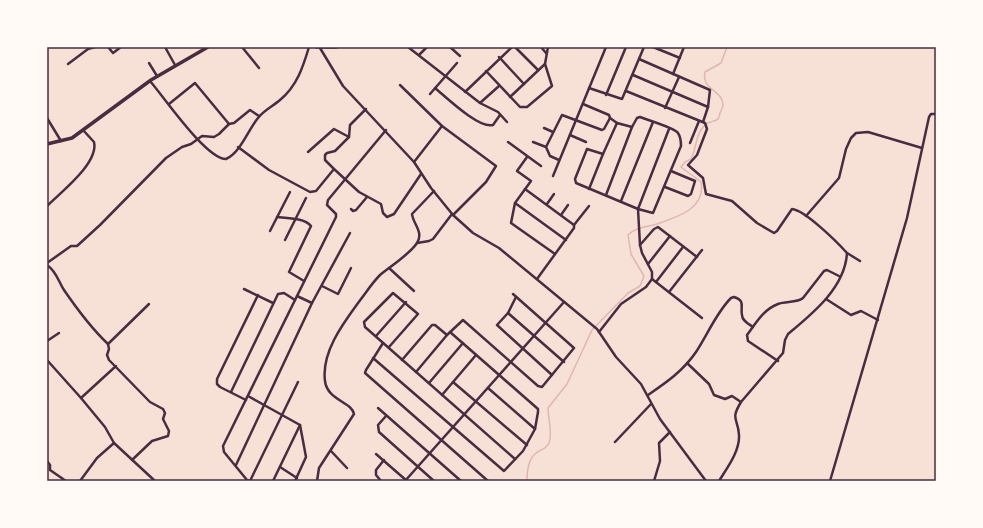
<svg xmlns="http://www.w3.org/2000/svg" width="983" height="528" font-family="'Fira Sans Condensed',sans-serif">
	<rect width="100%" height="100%" fill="#f7e1d7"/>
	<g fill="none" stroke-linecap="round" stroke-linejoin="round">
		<path stroke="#dcb8b0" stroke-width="1.5" d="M527,481C527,473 528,460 535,454C540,449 546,450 549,443C553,432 548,420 548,408L567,384L592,330L628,293L640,286L644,276L631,254L628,235C636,227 647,227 657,224C677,217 706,209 701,182L681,167L685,162L691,159C697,148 695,134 705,125C711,119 719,124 720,113C721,110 723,108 723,105C723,90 701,90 705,72L721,63L727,47"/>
		<g stroke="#4a2c40" stroke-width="2.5">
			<polyline points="108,47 113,53 121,47"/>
			<polyline points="165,47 175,65"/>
			<polyline points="242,47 259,68"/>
			<polyline points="408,47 480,103 498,112 507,122"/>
			<polyline points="450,47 460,56"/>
			<polyline points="515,47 538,70"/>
			<polyline points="541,47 546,53"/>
			<polyline points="653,47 680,58"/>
			<polyline points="320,48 343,86 414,162 431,188 453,215 473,233 499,248 597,329 616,357 641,384 660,419 706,481"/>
			<polyline points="419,55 427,47"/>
			<polyline points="499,57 524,84"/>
			<polyline points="639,59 710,90 708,107 703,122"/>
			<polyline points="149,63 157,76"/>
			<polyline points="68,64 88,49 95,47"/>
			<polyline points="486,71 520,107 527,107 552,86 545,64 548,47"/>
			<polyline points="673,74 684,47"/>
			<polyline points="633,75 708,107"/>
			<path d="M150,81C164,97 206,159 226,159C241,152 248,130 258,118C263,111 273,106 280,100C297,86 303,67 309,47"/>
			<polyline points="400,85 442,126 496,166 486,182 453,215"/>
			<path d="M435,88C446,97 479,129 493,125L500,115"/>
			<polyline points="589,88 622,99 644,47"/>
			<path d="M626,91L705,123L707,129L697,155L688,165L703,178L706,194L732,201L757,223L774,233L777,231L792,209C805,210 838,243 847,253C845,288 812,314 788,334L785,340L783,353L741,402C730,420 738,418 739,435C740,451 727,468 719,481"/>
			<polyline points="465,92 512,47"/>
			<polyline points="430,94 457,63"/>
			<polyline points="606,95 626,47"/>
			<polyline points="510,97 545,64"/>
			<polyline points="480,103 499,86"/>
			<polyline points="169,104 195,83 229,124 234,123 250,110 259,116"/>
			<polyline points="665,108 679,77"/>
			<polyline points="47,118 61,141"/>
			<polyline points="610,118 617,123"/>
			<polyline points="544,128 553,132"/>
			<polyline points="570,135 586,142"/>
			<polyline points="508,142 541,166"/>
			<polyline points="533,142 546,147 562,115 602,130 604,129 610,118 609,115 583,104"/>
			<polyline points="690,143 699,121"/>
			<polyline points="238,147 269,170 310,192 316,191 334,169 359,192 381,204 383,213 387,217 394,214 421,174"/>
			<polyline points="546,147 550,156 559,160"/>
			<polyline points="308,152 334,129 349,137"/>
			<polyline points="527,157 517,171 531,181 515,203 511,223 555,254"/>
			<polyline points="414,162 442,126"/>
			<polyline points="334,169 325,160 325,155 327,153 335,151 349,137 350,125 366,109"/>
			<polyline points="553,176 606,47"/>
			<polyline points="665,187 688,196 691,194 695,181 671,171"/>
			<polyline points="525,189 574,225 574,228 537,279"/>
			<polyline points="589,189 603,154"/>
			<polyline points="606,195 632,127"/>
			<polyline points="621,201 653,122"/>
			<polyline points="515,203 566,240"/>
			<polyline points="547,204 554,194"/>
			<path d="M47,206C61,192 99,163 94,142L83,130"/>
			<polyline points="351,209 353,211 356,210 367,197"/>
			<polyline points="561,215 568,205"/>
			<polyline points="806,216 839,178 846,149 851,138 856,133 868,132 922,148"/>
			<path d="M277,217C287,218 305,218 311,226L289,272L304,281"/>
			<polyline points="574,225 589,206"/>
			<polyline points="270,231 290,192"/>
			<polyline points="285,240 306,198"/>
			<polyline points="417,243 429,241 433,239 452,214"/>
			<polyline points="640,245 654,229 658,227 697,257"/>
			<polyline points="847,253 860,261"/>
			<polyline points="47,263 71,246 77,246 100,225 166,158 182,147 191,144 202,136 214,137 219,134 229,124"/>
			<polyline points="648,264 670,236"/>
			<path d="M47,265C57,272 58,281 64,290C77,309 91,328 108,344L109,349L107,355L109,360L150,402L163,409L165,413L163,419L169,431L168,436L152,441L132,460"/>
			<polyline points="389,268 414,291"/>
			<polyline points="652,279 702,318"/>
			<polyline points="656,282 683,247"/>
			<polyline points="322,286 338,294 351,268"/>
			<polyline points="244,289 273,303"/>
			<polyline points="669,292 702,250"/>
			<polyline points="297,296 312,303"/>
			<polyline points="516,297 508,313 497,325 552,375"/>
			<polyline points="826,299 851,315 861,311 878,320"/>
			<polyline points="508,313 564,362"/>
			<polyline points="450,332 538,409 538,412 535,429"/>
			<path d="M599,332L621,304L646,287L652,279V272L642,253L640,245L638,209L576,183L575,179L587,149L603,154L617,123L632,127L637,118L640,117C647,120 675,128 678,133C680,136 681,143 681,146L653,213L638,209L669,129"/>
			<polyline points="376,336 406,302"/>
			<polyline points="47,341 59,333"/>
			<polyline points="383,343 366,370 365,373 488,481"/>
			<polyline points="108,344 149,304"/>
			<polyline points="389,347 418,314 393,293 364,322 365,327 515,459"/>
			<polyline points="373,358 504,471 523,451 535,429 488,388"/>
			<polyline points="47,360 81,398 105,427 114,443 155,481"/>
			<polyline points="402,360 432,325 435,325 447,335 463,320 538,386 542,387 574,348 513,294"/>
			<path d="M778,361L748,341L747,335C756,323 764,309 778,304C786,301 797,303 803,298L824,271L827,270L839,276"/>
			<polyline points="687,363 709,384 714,395 725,399 732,396 741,402"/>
			<polyline points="416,372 447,335"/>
			<polyline points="298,382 250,481 247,480 224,452 223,446 336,217 336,214 327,205 328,200 386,130"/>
			<polyline points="453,382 527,445"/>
			<polyline points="429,383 463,343"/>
			<polyline points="231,392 278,294 284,293 295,300"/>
			<polyline points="442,395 476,355"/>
			<path d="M648,395C667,382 683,371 696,352C708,334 716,313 731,298L734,297C746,301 740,306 742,315C742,321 749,324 753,327"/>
			<polyline points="248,396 300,425 306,457 295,481"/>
			<polyline points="81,398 116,366"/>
			<polyline points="246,400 220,387 217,384 217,379 258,295"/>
			<polyline points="378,408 461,481"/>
			<polyline points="386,416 378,425 379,432 434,481"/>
			<polyline points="615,442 651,404"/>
			<polyline points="331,451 347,468"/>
			<polyline points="376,454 407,481"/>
			<polyline points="47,461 50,465 50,470 66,481"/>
			<polyline points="236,465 312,303 350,233"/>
			<polyline points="280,467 297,478"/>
			<polyline points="80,481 97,458 114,443"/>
			<polyline points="273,481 300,425"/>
			<path d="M317,481L319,468L354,414C352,402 327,400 325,381C321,351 345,321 361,299C367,291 373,282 380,275C391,266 410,254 417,243C424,232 413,224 412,214L434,191"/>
			<polyline points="381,481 376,475 376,470 384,460"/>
			<polyline points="405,481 564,302"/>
			<polyline points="654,481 660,461 659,443 670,432"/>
			<polyline points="830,481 907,218 929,117 931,114 936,114"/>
		</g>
		<g stroke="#4a2c40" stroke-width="3.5">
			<polyline points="316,47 337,47"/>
			<polyline points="47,144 72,138 151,80 208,47"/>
		</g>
	</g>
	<rect width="983" height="528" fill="none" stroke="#fffaf5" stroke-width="96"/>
	<rect x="48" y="48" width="887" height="432" fill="none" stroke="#4a2c40" stroke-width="1.5"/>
</svg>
